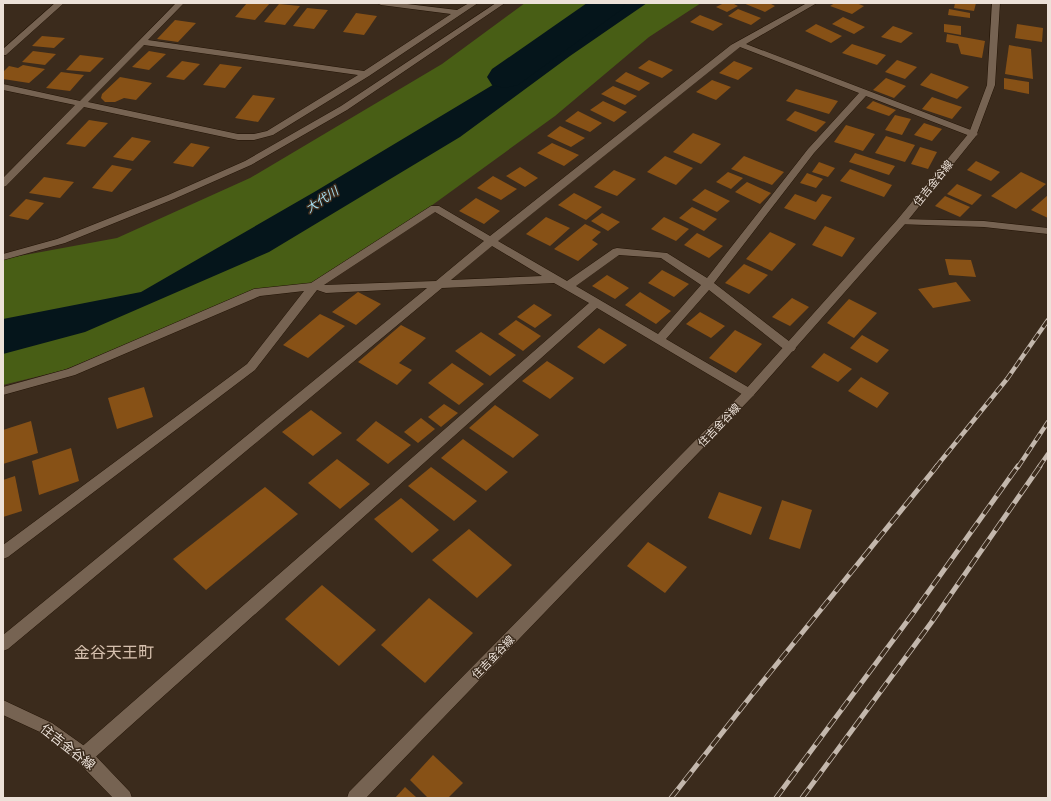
<svg xmlns="http://www.w3.org/2000/svg" width="1051" height="801" font-family="'Archivo Narrow','Noto Sans JP',sans-serif">
	<rect width="100%" height="100%" fill="#3b2b1c"/>
	<polygon fill="#485e15" points="525,3 701,3 649,37 555,116 373,248 314,286 251,292 64,370 3,385 3,259 117,238 250,178 442,64"/>
	<polygon fill="#05151b" points="611,3 647,3 570,56 460,137 269,252 85,332 3,354 3,319 141,292 316,191 501,80"/>
	<g fill="none" stroke-linecap="round" stroke-linejoin="round">
		<polygon fill="#05151b" fill-rule="evenodd" points="587,3 626,3 621,10 518,85 505,88 492,85 487,77 492,69"/>
	</g>
	<g fill="#875116">
		<polygon points="247,3 270,3 255,20 235,17"/>
		<polygon points="724,3 732,3 738,6 727,12 716,7"/>
		<polygon points="743,3 769,3 775,6 765,12"/>
		<polygon points="835,3 856,3 864,6 852,14 830,6"/>
		<polygon points="955,3 976,3 974,11 954,8"/>
		<polygon points="279,4 300,6 285,25 264,22"/>
		<polygon points="307,8 328,10 314,29 293,26"/>
		<polygon points="738,9 761,18 751,25 728,16"/>
		<polygon points="949,9 970,13 970,18 948,15"/>
		<polygon points="356,13 377,16 364,35 343,32"/>
		<polygon points="700,15 723,24 713,31 690,22"/>
		<polygon points="843,17 865,27 854,34 832,24"/>
		<polygon points="175,20 196,23 178,42 157,39"/>
		<polygon points="816,24 842,36 831,43 805,31"/>
		<polygon points="944,24 961,26 961,35 944,32"/>
		<polygon points="1017,24 1043,28 1042,42 1015,38"/>
		<polygon points="893,26 913,33 901,43 881,37"/>
		<polygon points="947,34 985,41 982,58 961,54 958,44 946,42"/>
		<polygon points="42,36 65,38 54,48 32,46"/>
		<polygon points="852,44 886,55 877,65 842,53"/>
		<polygon points="1009,45 1031,49 1033,79 1005,74"/>
		<polygon points="33,51 56,54 45,65 22,62"/>
		<polygon points="149,51 166,54 149,70 132,67"/>
		<polygon points="80,55 104,58 90,72 66,70"/>
		<polygon points="649,60 673,70 662,78 638,68"/>
		<polygon points="897,60 917,67 905,79 885,72"/>
		<polygon points="182,61 200,64 184,80 166,77"/>
		<polygon points="734,61 753,68 738,80 719,73"/>
		<polygon points="220,64 242,67 225,88 203,85"/>
		<polygon points="23,65 45,69 29,83 3,79 3,72 9,66 18,68"/>
		<polygon points="61,72 84,75 70,91 46,88"/>
		<polygon points="626,72 650,83 639,91 615,81"/>
		<polygon points="931,73 969,87 957,99 920,85"/>
		<polygon points="120,77 152,83 136,100 124,98 115,102 105,102 101,98 102,94"/>
		<polygon points="886,78 906,86 894,98 873,90"/>
		<polygon points="1004,78 1029,82 1029,94 1004,89"/>
		<polygon points="712,80 731,87 716,100 696,92"/>
		<polygon points="613,86 637,96 625,105 601,94"/>
		<polygon points="796,89 838,101 829,114 786,101"/>
		<polygon points="253,95 275,98 258,122 235,118"/>
		<polygon points="932,97 962,107 952,119 922,109"/>
		<polygon points="603,101 627,112 614,122 590,110"/>
		<polygon points="873,101 896,110 889,116 866,108"/>
		<polygon points="578,111 602,123 590,132 565,121"/>
		<polygon points="795,111 826,122 816,132 786,120"/>
		<polygon points="895,115 911,119 902,135 885,130"/>
		<polygon points="89,120 108,123 85,147 66,144"/>
		<polygon points="924,123 942,129 932,141 914,135"/>
		<polygon points="846,125 875,134 863,151 834,142"/>
		<polygon points="560,126 585,138 571,147 547,136"/>
		<polygon points="693,133 721,144 701,164 673,152"/>
		<polygon points="886,136 915,145 905,162 875,153"/>
		<polygon points="132,137 151,141 133,161 113,157"/>
		<polygon points="191,143 210,147 193,167 173,163"/>
		<polygon points="552,143 579,155 564,166 537,153"/>
		<polygon points="920,147 937,152 928,169 911,164"/>
		<polygon points="855,153 895,166 889,175 849,162"/>
		<polygon points="665,156 693,168 676,185 647,172"/>
		<polygon points="744,156 784,172 772,185 731,169"/>
		<polygon points="976,161 1000,172 991,181 967,170"/>
		<polygon points="819,162 835,168 828,177 812,172"/>
		<polygon points="112,165 132,169 112,192 92,188"/>
		<polygon points="520,167 538,178 525,187 506,176"/>
		<polygon points="850,169 892,185 884,197 840,181"/>
		<polygon points="614,170 636,179 617,196 594,187"/>
		<polygon points="728,172 743,178 731,189 716,182"/>
		<polygon points="1021,172 1046,184 1016,209 991,196"/>
		<polygon points="807,173 823,179 816,188 800,183"/>
		<polygon points="493,176 517,189 501,200 477,188"/>
		<polygon points="44,177 74,182 60,198 29,193"/>
		<polygon points="747,182 771,193 760,204 735,192"/>
		<polygon points="957,184 982,195 972,205 947,194"/>
		<polygon points="705,189 730,201 717,212 692,200"/>
		<polygon points="574,193 602,207 586,220 558,205"/>
		<polygon points="795,194 816,202 822,194 832,197 815,220 784,208"/>
		<polygon points="1048,195 1048,218 1031,210"/>
		<polygon points="945,196 970,207 960,217 935,206"/>
		<polygon points="476,198 500,211 484,224 459,211"/>
		<polygon points="26,199 44,203 28,220 9,216"/>
		<polygon points="692,207 717,219 704,231 679,218"/>
		<polygon points="602,213 620,222 608,231 591,221"/>
		<polygon points="546,217 570,228 550,246 526,234"/>
		<polygon points="664,217 689,229 676,241 651,229"/>
		<polygon points="585,224 601,232 592,240 598,244 578,261 554,249"/>
		<polygon points="825,226 855,238 842,257 812,245"/>
		<polygon points="770,232 796,244 772,271 746,259"/>
		<polygon points="697,233 723,246 709,258 684,245"/>
		<polygon points="945,259 971,260 976,277 949,275"/>
		<polygon points="744,264 768,275 749,294 725,283"/>
		<polygon points="662,270 689,284 674,297 648,283"/>
		<polygon points="607,275 629,288 615,299 592,286"/>
		<polygon points="956,282 971,301 933,308 918,289"/>
		<polygon points="358,292 381,304 356,325 332,312"/>
		<polygon points="640,292 671,311 656,324 625,305"/>
		<polygon points="792,298 809,307 790,326 772,317"/>
		<polygon points="849,299 877,313 854,338 827,323"/>
		<polygon points="534,304 552,315 535,328 517,317"/>
		<polygon points="700,312 725,326 711,338 686,324"/>
		<polygon points="320,314 345,326 308,358 283,345"/>
		<polygon points="516,320 541,336 523,351 498,334"/>
		<polygon points="401,325 426,338 399,363 412,370 397,385 358,362"/>
		<polygon points="599,328 627,345 604,364 577,347"/>
		<polygon points="735,330 762,344 736,373 709,358"/>
		<polygon points="481,332 516,355 490,376 455,351"/>
		<polygon points="862,335 889,350 877,363 850,348"/>
		<polygon points="824,353 852,369 838,382 811,367"/>
		<polygon points="547,361 574,378 550,399 522,381"/>
		<polygon points="452,363 484,384 459,405 428,383"/>
		<polygon points="861,377 889,393 877,408 848,391"/>
		<polygon points="144,387 153,417 117,429 108,398"/>
		<polygon points="444,404 458,413 441,427 428,417"/>
		<polygon points="495,405 539,435 513,458 469,428"/>
		<polygon points="311,410 342,433 313,456 282,432"/>
		<polygon points="421,418 435,429 418,443 404,432"/>
		<polygon points="31,421 38,453 3,464 3,430"/>
		<polygon points="376,421 411,445 388,464 356,440"/>
		<polygon points="463,439 508,472 486,491 441,458"/>
		<polygon points="71,448 79,481 39,495 32,461"/>
		<polygon points="337,459 370,484 340,509 308,483"/>
		<polygon points="431,467 477,501 454,521 408,486"/>
		<polygon points="15,476 22,511 3,517 3,480"/>
		<polygon points="265,487 298,514 206,590 173,559"/>
		<polygon points="719,492 762,507 751,535 708,518"/>
		<polygon points="401,498 439,530 412,553 374,519"/>
		<polygon points="782,500 812,510 800,549 769,539"/>
		<polygon points="469,529 512,565 477,598 432,560"/>
		<polygon points="648,542 687,567 665,593 627,566"/>
		<polygon points="322,585 376,630 339,666 285,619"/>
		<polygon points="429,598 473,633 425,683 381,645"/>
		<polygon points="433,755 463,783 448,798 428,798 410,780"/>
		<polygon points="405,787 417,798 395,798"/>
	</g>
	<g fill="none" stroke-linecap="round" stroke-linejoin="round">
		<defs>
			<g id="street">
				<polygon points="55,3 64,3 6,55 3,55 3,49"/>
				<path d="M176,3H184L148,40L364,71L451,14L381,5L377,3H399L457,10L469,3H478L369,76L273,135L254,140H238L84,107L6,186L3,187V178L75,105L3,90V84L80,101ZM144,45L358,75L267,131L254,134H238L88,102Z"/>
				<polygon points="496,3 505,3 347,110 251,165 174,199 65,243 3,260 3,254 57,239 168,195 245,161 341,106"/>
				<path d="M807,3H817L746,44L976,132L978,134L976,136H970L866,96L814,153L714,283L794,345L796,348L794,351L790,352L786,351L709,290L666,339L753,390L755,393L753,396L749,397L745,396L597,308L90,762L84,764L78,762L76,756L78,750L589,303L554,283L442,288L8,649L3,651V635L427,288L326,293L317,290L255,370L8,557L3,559V545L247,364L304,291L260,296L75,375L3,395V387L68,369L254,289L311,283L431,206H439L490,236L731,45ZM740,47L859,93L808,149L707,278L667,253L617,248L613,249L567,281L498,241ZM435,212L484,241L436,281L324,285ZM492,246L542,276L451,280ZM619,255L661,258L701,285L658,334L576,286Z"/>
				<polygon points="901,219 984,221 1048,228 1048,234 984,227 897,224 896,222"/>
			</g>
			<g id="secondary">
				<polygon points="992,3 1000,3 995,85 976,136 905,224 753,396 366,798 347,798 349,792 745,390 897,220 969,133 987,85"/>
				<polygon points="3,700 52,723 90,750 130,792 132,798 113,798 78,762 42,733 3,715"/>
			</g>
		</defs>
		<use href="#street" stroke="#221305" stroke-width="1"/>
		<use href="#secondary" stroke="#221305" stroke-width="1"/>
		<use href="#street" fill="#766352" fill-rule="evenodd"/>
		<use href="#secondary" fill="#766352" fill-rule="evenodd"/>
		<defs>
			<g id="rail-far1">
				<polyline points="936,467 1007,379 1048,320"/>
				<polyline points="1018,467 1048,422"/>
				<polyline points="1039,467 1048,454"/>
			</g>
			<g id="rail">
				<polyline points="671,798 751,696 937,466"/>
				<polyline points="776,798 914,612 1018,466"/>
				<polyline points="802,798 931,623 1040,466"/>
			</g>
		</defs>
		<use href="#rail-far1" stroke="#c3b7ac" stroke-width="4.5"/>
		<use href="#rail" stroke="#c3b7ac" stroke-width="5"/>
		<use href="#rail-far1" stroke="#3b2b1c" stroke-width="3" stroke-dasharray="8" stroke-linecap="butt"/>
		<use href="#rail" stroke="#3b2b1c" stroke-width="3.5" stroke-dasharray="11" stroke-linecap="butt"/>
	</g>
	<g text-anchor="middle" dominant-baseline="central" stroke-width="3" stroke-linejoin="round" paint-order="stroke">
		<g font-size="11" fill="#ece1d8" stroke="#3b2b1c">
			<text transform="translate(933 183) rotate(-51)">住吉金谷線</text>
			<text transform="translate(719 425) rotate(-46)">住吉金谷線</text>
			<text transform="translate(493 657) rotate(-46)">住吉金谷線</text>
		</g>
		<g font-size="12" font-style="italic" fill="#a7def1" stroke="#3b2b1c">
			<text transform="translate(322 200) rotate(-33)">大代川</text>
		</g>
		<g font-size="13" fill="#ece1d8" stroke="#3b2b1c">
			<text transform="translate(68 747) rotate(38)">住吉金谷線</text>
		</g>
		<g font-size="16" fill="#d6c0ae" stroke="#3b2b1c">
			<text x="114" y="652">金谷天王町</text>
		</g>
	</g>
	<rect width="1051" height="801" fill="none" stroke="#ece1d8" stroke-width="8"/>
</svg>
